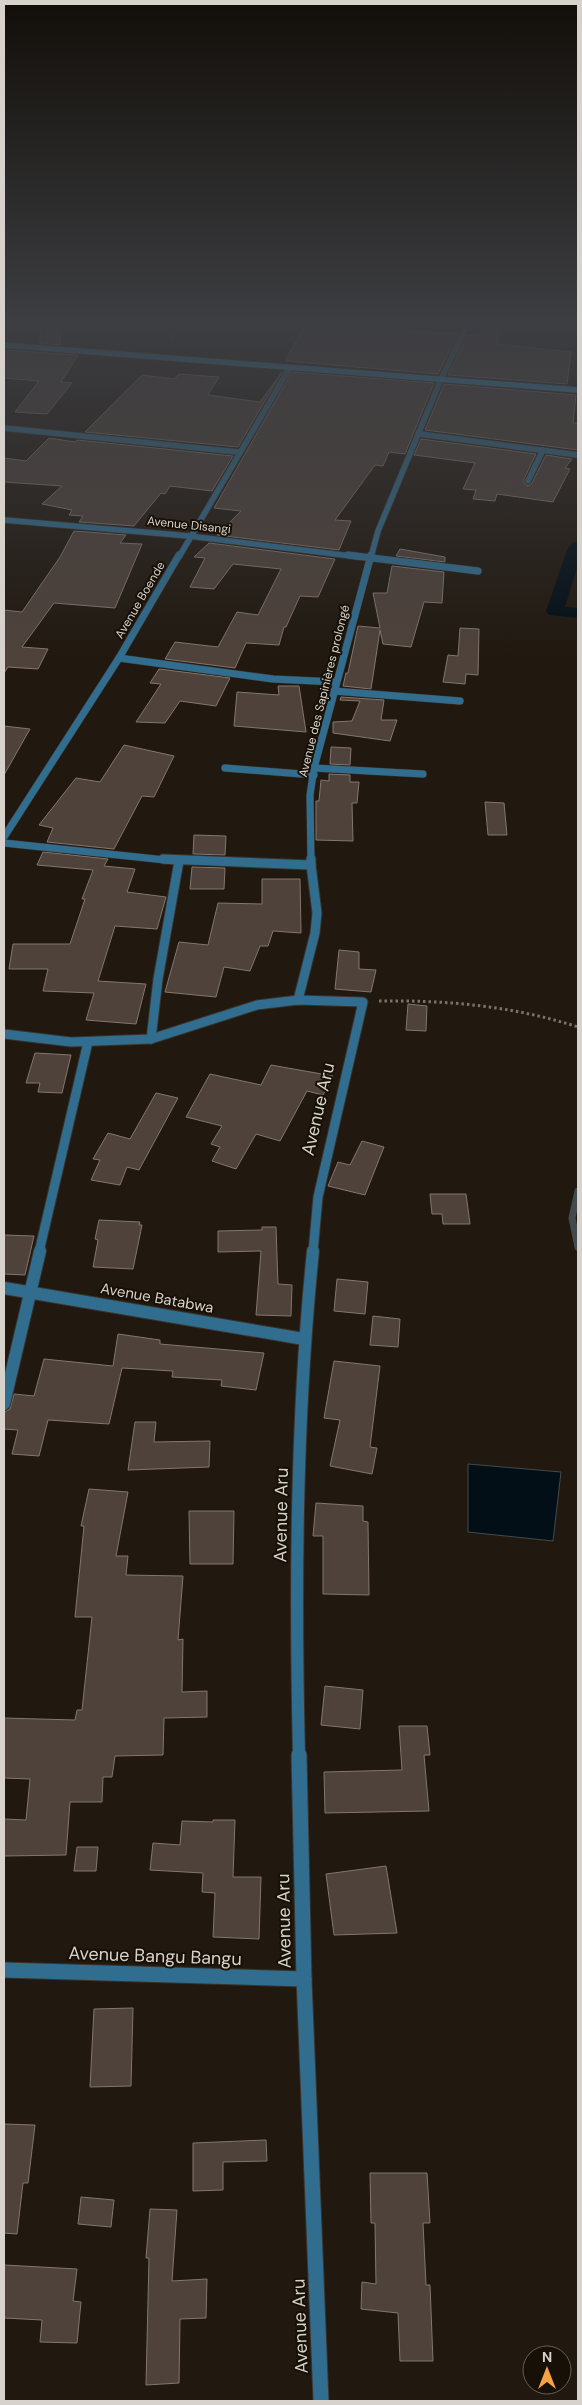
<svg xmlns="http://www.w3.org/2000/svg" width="582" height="2405" font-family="'DM Sans',sans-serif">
	<rect width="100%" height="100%" fill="#211910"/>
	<polygon fill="#030f16" stroke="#434a4d" points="468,1464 561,1472 553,1541 468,1532"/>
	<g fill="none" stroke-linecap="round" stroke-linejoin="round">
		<polyline stroke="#434a4d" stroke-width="7" points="578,1191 572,1218 578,1247"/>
		<polygon fill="#030f16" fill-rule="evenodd" points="578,541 578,565 565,607 578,608 578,618 549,615 546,611 567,550 572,543"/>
	</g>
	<g fill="#4e423b" stroke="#83766d">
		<polygon points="41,320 62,320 60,345 40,343"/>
		<polygon points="329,320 411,320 406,330 458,334 438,374 285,361 305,326 328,324"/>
		<polygon points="482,325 501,326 497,344 571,352 567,384 448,375 468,335 479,336"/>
		<polygon points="4,350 78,355 61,382 72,383 47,414 15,412 39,381 4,378"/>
		<polygon points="282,372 238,447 85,432 142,375 174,379 179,374 219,377 208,395 260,402"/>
		<polygon points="292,372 434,383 405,454 389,452 383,466 375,465 335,520 351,521 339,550 217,535 241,511 214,508"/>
		<polygon points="444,384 576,395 573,423 578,423 578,450 425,430"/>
		<polygon points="49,438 75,442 77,440 233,456 212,491 170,486 165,494 161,493 134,526 79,522 83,516 69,515 72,510 42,504 62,486 4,482 4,458 26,461"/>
		<polygon points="421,439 536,454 524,479 524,483 528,486 532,483 546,455 572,459 565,468 570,469 553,502 497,494 495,501 473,499 476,490 463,489 475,463 414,455"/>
		<polygon points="74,531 126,535 120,543 142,544 115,608 54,603 22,647 48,649 38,669 8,667 4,673 4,610 22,612 60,557"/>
		<polygon points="209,543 335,559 318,597 300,596 286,627 284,627 279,645 246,643 235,668 165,659 175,642 218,647 237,612 258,615 281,569 233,564 214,589 190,587 205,558 194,557"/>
		<polygon points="400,549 445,557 445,562 396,556"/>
		<polygon points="392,566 444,572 442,603 424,602 411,647 383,644 380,630 371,689 343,686 346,673 348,673 358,626 380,628 373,593 387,593"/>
		<polygon points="460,628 479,629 478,675 466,674 465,684 443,682 448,655 458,656"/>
		<polygon points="159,669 230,678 216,706 180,701 165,723 136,722 161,684 150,683"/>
		<polygon points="278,686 299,686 306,732 234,726 237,692 279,695"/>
		<polygon points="341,697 384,700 381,720 397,720 390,741 333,733 333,722 352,721 360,701 340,700"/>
		<polygon points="4,726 30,729 4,775"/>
		<polygon points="124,745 174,756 154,797 142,796 114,849 47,842 53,828 39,825 76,778 100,782"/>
		<polygon points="331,747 351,748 350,765 330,764"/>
		<polygon points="329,774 350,775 350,782 359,782 357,803 352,803 353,841 316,840 316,801 319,801 321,780 329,781"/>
		<polygon points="485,802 504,803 507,835 488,835"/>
		<polygon points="194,835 226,836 225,855 193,854"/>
		<polygon points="43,852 108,859 104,866 135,869 127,892 166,897 157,929 115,926 98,981 146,984 136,1024 86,1020 94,993 43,991 48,969 9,969 13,944 70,944 85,899 82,899 93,870 37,865"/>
		<polygon points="192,867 225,868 224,889 190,889"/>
		<polygon points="262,879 300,879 301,933 273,931 268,946 260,946 250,971 224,967 216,997 165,992 179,942 208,945 218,903 262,904"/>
		<polygon points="339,950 359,952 359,969 376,970 371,992 335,989"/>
		<polygon points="408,1004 427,1006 426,1031 406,1030"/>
		<polygon points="35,1053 71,1055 62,1093 38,1092 40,1083 26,1083"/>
		<polygon points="271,1065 333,1076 323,1095 307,1091 280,1141 256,1134 236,1169 212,1161 220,1147 211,1144 222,1126 186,1117 210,1074 261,1085"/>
		<polygon points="156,1093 178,1098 139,1170 127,1167 120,1185 91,1180 100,1160 93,1159 108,1133 130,1139"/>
		<polygon points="362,1141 384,1147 365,1195 328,1186 338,1162 350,1165"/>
		<polygon points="430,1194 466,1194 470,1224 443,1224 442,1214 432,1214"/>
		<polygon points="99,1220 140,1222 139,1225 142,1225 133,1269 93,1267 98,1240 95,1239"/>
		<polygon points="262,1227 276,1227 278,1284 292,1285 291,1316 256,1315 261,1251 218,1252 218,1231 262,1230"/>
		<polygon points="4,1235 34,1236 25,1275 4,1274"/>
		<polygon points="337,1279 368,1282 365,1314 334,1311"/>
		<polygon points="373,1316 400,1319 398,1347 370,1345"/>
		<polygon points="118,1334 160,1340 160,1344 264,1353 256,1390 221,1386 222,1380 172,1377 173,1371 122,1368 109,1424 48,1420 39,1456 12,1454 18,1430 4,1429 4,1412 10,1409 14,1394 34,1396 44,1359 113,1366"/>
		<polygon points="334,1361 380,1366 370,1447 377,1448 372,1474 330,1466 340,1420 324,1418"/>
		<polygon points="135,1422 156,1422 154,1442 210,1441 209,1467 128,1470"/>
		<polygon points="89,1489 128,1492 116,1556 128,1556 126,1575 183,1576 178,1640 183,1639 182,1692 207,1691 207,1717 164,1718 163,1755 115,1756 112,1777 103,1777 102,1802 70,1802 66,1855 4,1856 4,1819 26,1820 30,1779 4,1778 4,1718 75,1720 77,1710 82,1710 92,1617 75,1617 84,1526 81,1526"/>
		<polygon points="316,1503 363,1506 363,1521 368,1522 369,1595 323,1594 323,1536 313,1536"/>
		<polygon points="189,1511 234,1511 233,1564 190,1564"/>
		<polygon points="325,1686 363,1690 360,1729 321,1725"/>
		<polygon points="399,1726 427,1726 430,1755 424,1755 429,1811 325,1813 324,1772 402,1770"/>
		<polygon points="213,1820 235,1820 233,1877 261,1877 259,1939 213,1937 215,1893 202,1892 203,1873 150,1870 153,1843 180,1845 182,1821 213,1822"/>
		<polygon points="77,1847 98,1847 96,1871 74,1871"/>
		<polygon points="386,1866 397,1933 334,1935 326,1874"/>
		<polygon points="133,2008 131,2086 90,2087 94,2009"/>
		<polygon points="4,2124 35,2125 28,2183 23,2183 17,2234 4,2233"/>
		<polygon points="266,2140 267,2161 223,2162 223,2190 193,2191 193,2143"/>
		<polygon points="370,2173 427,2173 430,2223 423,2223 426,2285 430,2285 433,2361 400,2361 398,2313 361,2309 362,2282 376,2284 375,2223 371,2223"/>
		<polygon points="81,2197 114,2200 111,2227 78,2224"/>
		<polygon points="150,2209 177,2210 172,2281 207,2279 206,2318 180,2319 179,2383 146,2385 149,2258 146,2258"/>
		<polygon points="4,2265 77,2269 73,2301 81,2302 77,2343 40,2342 42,2320 4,2318"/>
	</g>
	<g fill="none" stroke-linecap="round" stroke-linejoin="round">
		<defs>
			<g id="street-far4">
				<polyline points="4,428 238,452"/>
				<polyline points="420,434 578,455"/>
				<polyline points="528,481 543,450"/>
				<polyline points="4,520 189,536 359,557"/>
				<polyline points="179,557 289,369"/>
				<polyline points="371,557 378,531 441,379 470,320"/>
			</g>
			<g id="street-far3">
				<polyline points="348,555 478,571"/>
				<polyline points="119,658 273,679 336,682"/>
				<polyline points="334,691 460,701"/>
				<polyline points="225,768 314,775"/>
				<polyline points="314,768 423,774"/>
				<polyline points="4,837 119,658 179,555"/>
				<polyline points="4,843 175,861"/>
				<polyline points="311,861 310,795 314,768 371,555"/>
			</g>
			<g id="street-far2">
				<polyline points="163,859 311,865 311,859"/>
				<polyline points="298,1000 315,933 317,913 311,865"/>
				<polyline points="4,1034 71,1042 151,1039 257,1005 298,1000 363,1002 318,1197 313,1252"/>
				<polyline points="151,1039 158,979 179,861"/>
				<polyline points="39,1252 88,1042"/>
			</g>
			<g id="street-far1">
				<polyline points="4,1288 304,1339"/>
				<polyline points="4,1404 40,1251"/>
				<path d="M299,1756C295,1588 296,1418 313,1251"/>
			</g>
			<g id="street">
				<polyline points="299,1755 304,1979 321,2401"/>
				<polyline points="4,1970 304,1979"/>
			</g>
			<polyline id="secondary" points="4,345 578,390"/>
		</defs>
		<use href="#street-far4" stroke="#3a332a" stroke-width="7"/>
		<use href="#street-far3" stroke="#3a332a" stroke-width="8"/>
		<use href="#street-far2" stroke="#3a332a" stroke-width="11"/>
		<use href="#street-far1" stroke="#3a332a" stroke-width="14"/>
		<use href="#street" stroke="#3a332a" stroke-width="17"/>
		<use href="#secondary" stroke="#3a332a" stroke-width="7"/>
		<polyline stroke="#7a736c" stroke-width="2" stroke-dasharray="1 2" stroke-linecap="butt" points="170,342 186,320"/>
		<path stroke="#7a736c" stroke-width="3" stroke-dasharray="2.5 3" stroke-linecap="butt" d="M379,1001C447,1000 513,1006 578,1027"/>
		<use href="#street-far4" stroke="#316d8f" stroke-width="5.5"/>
		<use href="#street-far3" stroke="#316d8f" stroke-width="7"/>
		<use href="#street-far2" stroke="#316d8f" stroke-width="9"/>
		<use href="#street-far1" stroke="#316d8f" stroke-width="12"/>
		<use href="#street" stroke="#316d8f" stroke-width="15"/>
		<use href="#secondary" stroke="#329bd3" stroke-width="5.5"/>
	</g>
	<linearGradient id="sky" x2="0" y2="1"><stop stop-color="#120e09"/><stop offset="0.49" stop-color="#3d3e42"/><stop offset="1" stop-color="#3d3e42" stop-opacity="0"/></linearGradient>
	<rect width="582" height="657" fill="url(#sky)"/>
	<g text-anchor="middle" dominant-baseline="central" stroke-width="4" stroke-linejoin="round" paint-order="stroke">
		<g font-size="12" fill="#d7d2cc" stroke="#171007">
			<text transform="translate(189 525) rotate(6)">Avenue Disangi</text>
			<text transform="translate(140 600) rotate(-60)">Avenue Boende</text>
			<text transform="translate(324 691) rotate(-76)">Avenue des Sapinières prolongé</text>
		</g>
		<g font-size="15" fill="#d7d2cc" stroke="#171007">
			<text transform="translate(157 1298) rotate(10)">Avenue Batabwa</text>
		</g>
		<g font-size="18" fill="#d7d2cc" stroke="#171007">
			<text transform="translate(318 1109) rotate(-77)">Avenue Aru</text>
			<text transform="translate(281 1515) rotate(-89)">Avenue Aru</text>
			<text transform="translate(284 1921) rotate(-91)">Avenue Aru</text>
			<text transform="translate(155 1956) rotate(2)">Avenue Bangu Bangu</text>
			<text transform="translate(300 2326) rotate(-92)">Avenue Aru</text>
		</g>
	</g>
	<rect width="582" height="2405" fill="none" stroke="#d7d2cc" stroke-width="10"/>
	<g transform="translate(547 2370)"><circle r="24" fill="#171007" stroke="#645e56"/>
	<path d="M0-4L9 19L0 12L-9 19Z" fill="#f5a346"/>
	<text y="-8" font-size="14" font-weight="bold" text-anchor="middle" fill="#d7d2cc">N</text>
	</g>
</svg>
